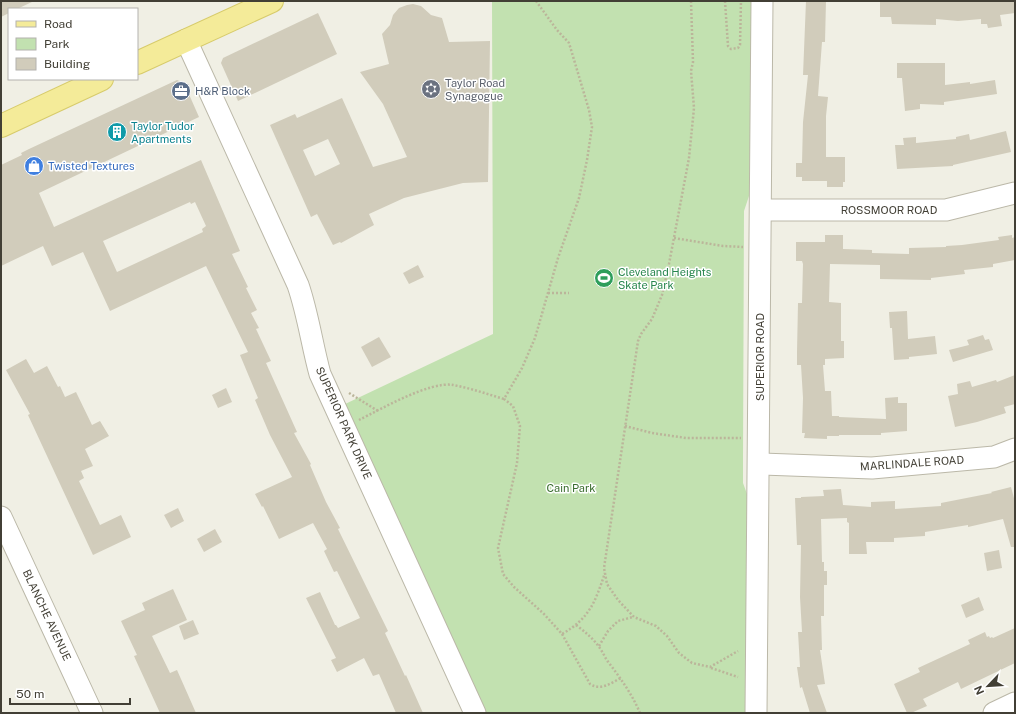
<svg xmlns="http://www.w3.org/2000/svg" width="1016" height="714" font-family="'Public Sans',sans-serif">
	<rect width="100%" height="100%" fill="#f0efe4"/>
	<polygon fill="#c2e1b0" points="492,1 753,1 749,196 744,211 743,458 743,483 747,494 746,713 485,713 343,405 493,334"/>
	<g fill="#d1ccbb" fill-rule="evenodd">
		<polygon points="1,1 34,1 17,9 9,9 9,13 1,17"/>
		<polygon points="806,1 826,1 825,42 822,42 818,96 828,97 826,116 826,157 845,157 845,182 843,182 843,187 827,187 827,181 802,181 802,177 796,177 796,163 802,163 803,122 808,75 803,75"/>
		<polygon points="880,1 1015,1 1015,13 1000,15 1002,26 988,28 987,24 981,24 981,19 958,21 936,19 936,25 892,24 891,17 880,17"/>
		<path d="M413,4L421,6L431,15L442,18L449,42L490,41L488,182L463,183L404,198L369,214L374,225L341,243L340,242L333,245L317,214L311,217L270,125L295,114L297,118L342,98L373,167L407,157L383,104L360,72L389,64L382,34L390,25L393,15L399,8L407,5ZM328,139L340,164L315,176L303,150Z"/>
		<polygon points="318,13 337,54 238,101 221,63 223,58"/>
		<polygon points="897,63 945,63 945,85 970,82 970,84 995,80 997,94 944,102 944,105 920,104 920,109 905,111 902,78 897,78"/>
		<path d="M177,80L184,83L199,117L39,193L54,227L201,160L240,251L232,254L248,287L246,288L257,310L251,313L259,328L256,329L271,361L266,363L297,432L294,433L311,464L310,465L326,502L340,528L338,529L388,631L385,633L405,676L406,675L423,713H396L379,674L373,676L364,658L337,672L331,660L336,658L306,598L320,592L335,625H336L338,628L360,618L337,571L334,572L324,551L327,549L313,523L279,539L263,506L262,507L255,494L292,477L270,435L255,400L258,398L240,355L248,352L206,266L110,311L83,252L52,266L43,246L1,266V165L22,155L21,153L29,149ZM190,202L191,204L195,202L206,226L202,229L203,232L117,272L103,241Z"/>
		<polygon points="1006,131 1011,152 953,165 953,166 897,169 895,145 904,145 903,138 916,137 916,143 956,139 956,137 969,134 970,140"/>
		<polygon points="825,235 843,235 843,249 872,250 872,253 909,254 909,248 946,247 946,246 962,245 999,240 998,237 1012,235 1012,238 1015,237 1015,260 993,264 993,267 964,270 965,274 931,278 931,280 880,279 880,265 830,264 829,302 841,303 841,341 844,341 844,358 825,359 825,365 823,365 825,391 831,391 832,416 839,416 839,417 886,419 885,398 898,397 898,403 907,403 907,431 881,433 881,435 839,435 839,436 827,436 827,439 804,438 805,433 802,433 803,398 801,365 797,365 797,352 798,303 802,303 803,264 802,261 796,261 796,242 825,242"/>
		<polygon points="418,265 424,277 409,284 403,273"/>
		<polygon points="907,311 908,339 935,336 937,354 909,357 909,359 894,360 892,328 890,328 889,312"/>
		<polygon points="983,335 985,340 989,339 993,350 953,362 949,350 969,345 967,340"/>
		<polygon points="379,337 391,357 372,367 361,347"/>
		<polygon points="26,359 34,373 47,366 58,387 60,386 65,397 76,392 92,425 100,421 109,436 85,449 93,466 81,471 84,478 79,481 100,525 121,515 131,537 93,555 28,415 30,414 6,370"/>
		<polygon points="1015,375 1015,404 1004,407 1006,413 977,422 955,427 948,396 958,394 957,384 970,381 972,387 996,380 997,382"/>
		<polygon points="226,388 232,402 218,408 212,395"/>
		<polygon points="1011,487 1015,502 1015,547 1011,547 1003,519 968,527 968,525 925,532 925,536 894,538 894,542 866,542 867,554 849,554 849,523 847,522 847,518 821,519 822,562 824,562 824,571 827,571 827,585 824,585 824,616 821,616 822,650 820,650 825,684 817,685 827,713 810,713 802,687 800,688 797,667 800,667 798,632 802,632 800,597 801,545 797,545 795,498 801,498 801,497 824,496 823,490 841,489 843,505 871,507 871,502 895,501 895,509 941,506 941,503 992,493 991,492"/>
		<polygon points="178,508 184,521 171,528 164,515"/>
		<polygon points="215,529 222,542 204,552 197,539"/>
		<polygon points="999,550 1002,568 987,571 984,553"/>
		<polygon points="173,589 187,620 152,636 170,673 177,670 196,713 160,713 134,656 137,655 121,621 145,610 142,603"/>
		<polygon points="979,597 984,610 966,618 961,605"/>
		<polygon points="193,620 199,634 184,640 179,626"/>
		<polygon points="1015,628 1015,663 961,689 958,682 923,699 927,706 911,713 907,713 894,684 920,672 918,668 970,644 968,640 985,632 987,637 989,636 990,638 992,637 993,638"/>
	</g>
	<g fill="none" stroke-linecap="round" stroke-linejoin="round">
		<defs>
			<g id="minor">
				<path d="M186,40L298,285C308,314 312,345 320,374L475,713"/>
				<polyline points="761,210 946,210 1015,193"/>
				<polyline points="759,464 872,468 994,457 1015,449"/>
				<polyline points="1,517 92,713"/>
				<polyline points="756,713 762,1"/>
				<polyline points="994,713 1015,703"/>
			</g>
			<g id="major">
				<polyline points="137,63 272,1"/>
				<polyline points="1,126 102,79"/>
			</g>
		</defs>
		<use href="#minor" stroke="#bbb8a8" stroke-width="23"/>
		<use href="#major" stroke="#d7cb6b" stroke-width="24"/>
		<g stroke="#bbb59a" stroke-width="2.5" stroke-dasharray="2 2" stroke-linecap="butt">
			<path d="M536,1L557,30L569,43L589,110L592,127L587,160L579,198L558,258L535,338L522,368L504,399L513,406L520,426L517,463L498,548L503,574L514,587L544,614L562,634C590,618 595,602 605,573"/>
			<polyline points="691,1 693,62 691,71 694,108 689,158 669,264 662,295 652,319 641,334 638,341 604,568 607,584 618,600 634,617 656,626 667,636 679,653 692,663 710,667 738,651"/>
			<polyline points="725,1 728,46 731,49 738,48 740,45 741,1"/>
			<polyline points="674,238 723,246 743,247"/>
			<polyline points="548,293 569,293"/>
			<polyline points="349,393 378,411"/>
			<path d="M359,420C381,409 430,381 453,385C470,388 487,394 504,399"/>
			<polyline points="625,426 652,433 686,438 741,438"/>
			<path d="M576,625C585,632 593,638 599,647C603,652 605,658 609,663C621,679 632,694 640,713"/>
			<path d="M562,634L590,684C601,691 611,683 621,678"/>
			<polyline points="599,646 608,631 618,621 633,617"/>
			<polyline points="711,668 738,677"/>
		</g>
		<use href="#minor" stroke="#fff" stroke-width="21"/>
		<use href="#major" stroke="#f4eb99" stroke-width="22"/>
	</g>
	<defs>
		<symbol id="synagogue-disc" viewBox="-11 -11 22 22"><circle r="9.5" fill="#6b7280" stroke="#fff"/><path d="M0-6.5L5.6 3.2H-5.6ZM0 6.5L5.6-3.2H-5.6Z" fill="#fff"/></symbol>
		<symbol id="office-disc" viewBox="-11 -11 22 22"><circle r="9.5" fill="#5c6f8a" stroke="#fff"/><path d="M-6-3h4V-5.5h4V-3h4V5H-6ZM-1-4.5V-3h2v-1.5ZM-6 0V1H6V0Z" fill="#fff"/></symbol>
		<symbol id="building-disc" viewBox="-11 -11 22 22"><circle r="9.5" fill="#0f9aa8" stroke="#fff"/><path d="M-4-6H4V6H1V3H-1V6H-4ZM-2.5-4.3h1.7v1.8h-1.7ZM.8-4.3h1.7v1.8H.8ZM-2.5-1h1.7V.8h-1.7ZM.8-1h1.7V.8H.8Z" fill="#fff"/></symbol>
		<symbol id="shop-disc" viewBox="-11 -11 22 22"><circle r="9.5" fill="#3f7fe0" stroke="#fff"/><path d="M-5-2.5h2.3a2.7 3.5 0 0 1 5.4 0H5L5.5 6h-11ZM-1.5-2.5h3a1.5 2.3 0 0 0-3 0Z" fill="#fff"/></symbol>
		<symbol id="stadium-disc" viewBox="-11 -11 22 22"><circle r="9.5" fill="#2e9e5b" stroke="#fff"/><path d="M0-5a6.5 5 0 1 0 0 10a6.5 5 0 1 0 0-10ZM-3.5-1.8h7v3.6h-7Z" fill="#fff"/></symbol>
	</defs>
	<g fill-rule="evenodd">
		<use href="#synagogue-disc" x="420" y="78" width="22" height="22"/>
		<use href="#office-disc" x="170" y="80" width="22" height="22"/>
		<use href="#building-disc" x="106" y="121" width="22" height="22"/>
		<use href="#shop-disc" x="23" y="155" width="22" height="22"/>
		<use href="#stadium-disc" x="593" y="267" width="22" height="22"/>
	</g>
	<g text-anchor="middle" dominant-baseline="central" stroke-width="3" stroke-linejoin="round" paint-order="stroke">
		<g font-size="11" fill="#5b616d" stroke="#fff" text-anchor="start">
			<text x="445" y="83">Taylor Road<tspan x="445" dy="13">Synagogue</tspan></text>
		</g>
		<g font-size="11" fill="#4e5e75" stroke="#fff" text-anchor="start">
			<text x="195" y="91">H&amp;R Block</text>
		</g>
		<g font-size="11" fill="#0d838f" stroke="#fff" text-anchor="start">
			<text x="131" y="126">Taylor Tudor<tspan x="131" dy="13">Apartments</tspan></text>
		</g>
		<g font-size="11" fill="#366cbe" stroke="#fff" text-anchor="start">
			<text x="48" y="166">Twisted Textures</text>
		</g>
		<g font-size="11" fill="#423f35" stroke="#fff">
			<text x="889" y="210">ROSSMOOR ROAD</text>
			<text transform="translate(760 357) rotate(-90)">SUPERIOR ROAD</text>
			<text transform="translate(344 423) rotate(66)">SUPERIOR PARK DRIVE</text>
			<text transform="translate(912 463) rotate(-4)">MARLINDALE ROAD</text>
			<text transform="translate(47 615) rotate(65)">BLANCHE AVENUE</text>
		</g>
		<g font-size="11" fill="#27864d" stroke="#fff" text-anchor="start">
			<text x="618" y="272">Cleveland Heights<tspan x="618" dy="13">Skate Park</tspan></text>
		</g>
		<g font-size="11" fill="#3a6d2e" stroke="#fff">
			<text x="571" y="488">Cain Park</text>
		</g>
	</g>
	<rect width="1016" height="714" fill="none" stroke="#423f35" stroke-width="4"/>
	<rect x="8" y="8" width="130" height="72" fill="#ffffff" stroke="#b3b2ae"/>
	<rect x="16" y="21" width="20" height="6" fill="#f4eb99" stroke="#b3b2ae"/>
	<text x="44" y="28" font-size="12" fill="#423f35">Road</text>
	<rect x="16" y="38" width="20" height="12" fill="#c2e1b0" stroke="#b3b2ae"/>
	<text x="44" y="48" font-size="12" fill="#423f35">Park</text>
	<rect x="16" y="58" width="20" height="12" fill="#d1ccbb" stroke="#b3b2ae"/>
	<text x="44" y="68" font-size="12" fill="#423f35">Building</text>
	<g transform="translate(988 686) rotate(245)" stroke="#ffffff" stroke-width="3" paint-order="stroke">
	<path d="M0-3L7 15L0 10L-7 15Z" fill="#423f35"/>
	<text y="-6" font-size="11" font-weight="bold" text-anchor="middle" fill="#423f35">N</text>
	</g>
	<path d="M10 698v6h120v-6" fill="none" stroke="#423f35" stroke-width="2"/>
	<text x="16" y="698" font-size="12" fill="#423f35" stroke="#ffffff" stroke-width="3" paint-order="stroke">50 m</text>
</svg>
